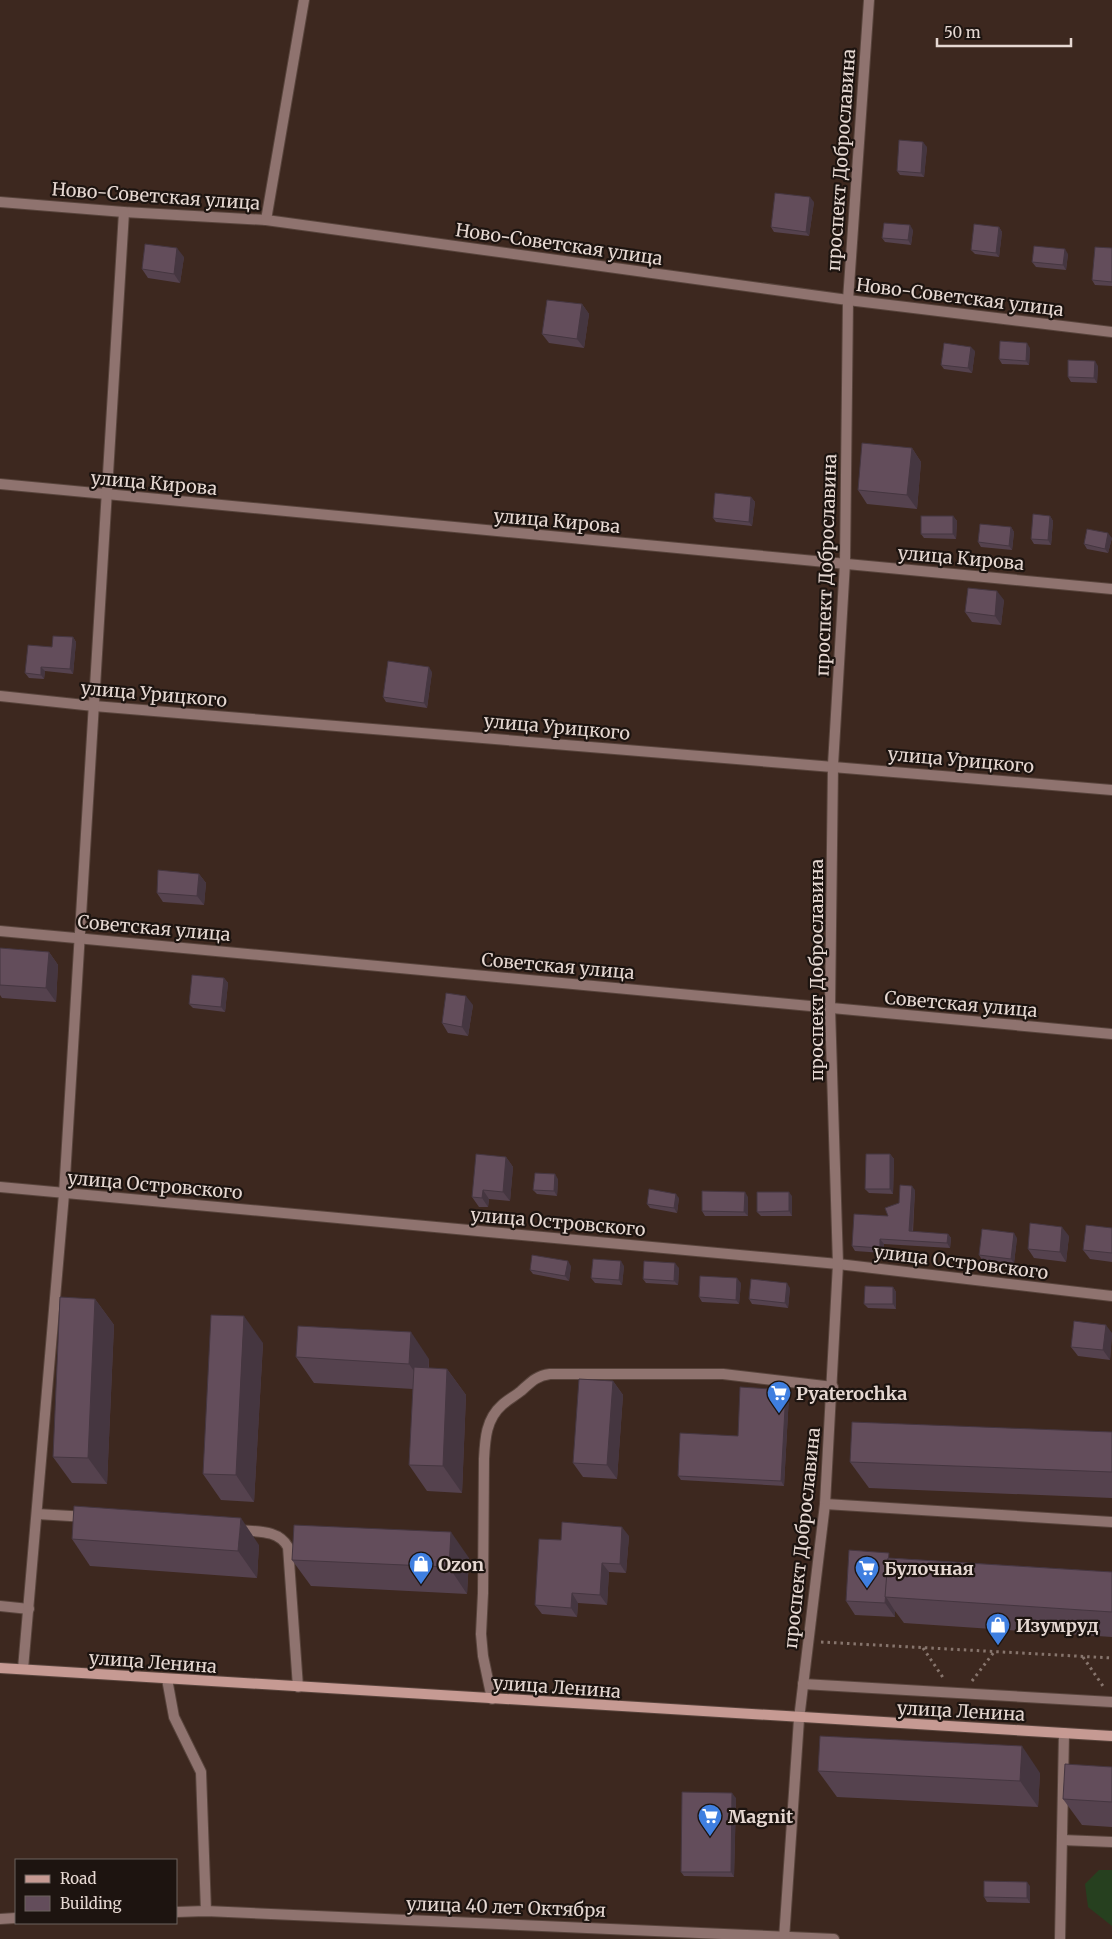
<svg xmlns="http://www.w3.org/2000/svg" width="1112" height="1939" font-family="Merriweather,serif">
	<rect width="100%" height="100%" fill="#3d281f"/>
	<polygon fill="#26401f" points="1099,1870 1112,1870 1112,1926 1088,1907 1085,1884"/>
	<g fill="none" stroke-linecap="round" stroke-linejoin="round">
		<defs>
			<g id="service">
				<polyline points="825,1504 1112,1522"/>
				<polyline points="37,1514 87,1517"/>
				<path d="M238,1530C256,1532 278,1529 288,1547L298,1687"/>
				<polyline points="0,1606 29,1609"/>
				<polyline points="167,1679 174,1717 201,1772 206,1911"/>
				<path d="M492,1699L483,1656L481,1634L483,1593L484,1459C485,1439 486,1419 502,1405C507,1400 515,1396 521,1391C531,1382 536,1376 550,1374H723L833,1387"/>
				<polyline points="1062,1840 1112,1842"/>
			</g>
			<polyline id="pedestrian" points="803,1684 1112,1702"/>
			<g id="minor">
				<polyline points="0,202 124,212 266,220 848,300 1112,332"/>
				<polyline points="266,220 304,0"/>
				<polyline points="0,484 1112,589"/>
				<polyline points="0,696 94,706 1112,790"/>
				<polyline points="0,931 1112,1034"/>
				<polyline points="0,1187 838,1264 1112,1296"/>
				<polyline points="23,1669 64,1194 124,212"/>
				<polyline points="176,1912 206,1911 834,1939"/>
				<polyline points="0,1919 16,1918"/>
				<polyline points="784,1939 799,1719"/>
				<polyline points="1060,1939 1064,1733"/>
			</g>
			<polyline id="tertiary" points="799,1719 825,1504 838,1264 830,1008 833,765 845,563 848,300 869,0"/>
			<polyline id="secondary" points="0,1668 1112,1736"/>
		</defs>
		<use href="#service" stroke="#58443c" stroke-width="12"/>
		<use href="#pedestrian" stroke="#58443c" stroke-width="12"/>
		<use href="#minor" stroke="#58443c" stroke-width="12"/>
		<use href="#tertiary" stroke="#58443c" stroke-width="12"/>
		<use href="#secondary" stroke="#58443c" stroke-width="12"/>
		<g stroke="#87756d" stroke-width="3" stroke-dasharray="2.5 4" stroke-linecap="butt">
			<polyline points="821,1642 1112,1658"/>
			<polyline points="923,1648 944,1679"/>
			<polyline points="1083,1657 1105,1689"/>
			<polyline points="972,1681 994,1652"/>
		</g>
		<use href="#service" stroke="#8f736f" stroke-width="10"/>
		<use href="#pedestrian" stroke="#8f736f" stroke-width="10"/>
		<use href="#minor" stroke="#8f736f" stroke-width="10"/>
		<use href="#tertiary" stroke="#8f736f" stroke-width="10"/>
		<use href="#secondary" stroke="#c69a93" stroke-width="10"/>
	</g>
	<g fill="#55424e">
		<polygon points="927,147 924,177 900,175 897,171"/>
		<polygon points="814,202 809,236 774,232 771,227"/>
		<polygon points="999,227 1002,232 999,257 975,254 971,250"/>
		<polygon points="913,230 911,245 885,242 882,238"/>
		<polygon points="1112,248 1112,286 1095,285 1092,280"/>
		<polygon points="1068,254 1066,270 1036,267 1032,262"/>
		<polygon points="184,257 180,283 148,278 142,269"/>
		<polygon points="582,304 589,314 584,348 549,343 542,334"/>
		<polygon points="1030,348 1029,365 1002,364 999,359"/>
		<polygon points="975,351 972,373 944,369 941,365"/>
		<polygon points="1098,366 1097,383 1071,382 1068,377"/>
		<polygon points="912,448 921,462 917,509 867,504 858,490"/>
		<polygon points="751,497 755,502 752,526 716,522 713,518"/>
		<polygon points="953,516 957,521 956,539 924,538 921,534"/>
		<polygon points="1050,516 1053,521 1051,545 1034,544 1031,539"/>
		<polygon points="1011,527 1014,532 1012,550 981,547 978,542"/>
		<polygon points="1112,538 1108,553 1087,549 1084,544"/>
		<polygon points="1004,600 1001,625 972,622 965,612"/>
		<polygon points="73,637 76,642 73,674 45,671 44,679 29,678 25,673 52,647"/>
		<polygon points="432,672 427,708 386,702 383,697"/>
		<polygon points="199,874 206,883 204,905 163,902 157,893"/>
		<polygon points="0,948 49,952 58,965 56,1002 2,998 0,995"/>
		<polygon points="224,978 228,983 225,1012 193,1008 189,1004"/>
		<polygon points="473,1005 468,1036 448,1033 442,1023"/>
		<polygon points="890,1154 894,1159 893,1194 869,1193 865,1189"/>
		<polygon points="506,1157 513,1167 510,1201 489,1199 488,1207 479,1207 472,1197"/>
		<polygon points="558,1179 557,1196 537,1194 533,1190"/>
		<polygon points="915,1190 913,1232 948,1234 951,1238 950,1248 884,1244 883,1253 855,1251 852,1246 888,1216 899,1203"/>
		<polygon points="792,1196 792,1216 761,1216 757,1212"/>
		<polygon points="748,1197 748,1216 705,1216 702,1211"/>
		<polygon points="679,1198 677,1213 650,1208 647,1204"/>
		<polygon points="1112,1228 1112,1262 1090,1259 1083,1250"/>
		<polygon points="1069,1236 1066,1262 1034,1258 1028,1249"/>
		<polygon points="1017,1238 1014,1263 982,1260 979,1255"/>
		<polygon points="571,1266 569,1281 533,1274 530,1270"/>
		<polygon points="624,1266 622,1285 595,1283 591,1278"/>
		<polygon points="679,1268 678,1285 646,1283 643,1279"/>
		<polygon points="741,1283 739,1304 702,1302 699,1297"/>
		<polygon points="893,1287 896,1292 896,1309 868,1308 864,1304"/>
		<polygon points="790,1288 788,1308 752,1304 749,1299"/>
		<polygon points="95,1299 114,1325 107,1484 72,1483 53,1457"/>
		<polygon points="1112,1333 1110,1360 1078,1356 1071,1347"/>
		<polygon points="263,1343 254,1502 221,1500 203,1474"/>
		<polygon points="296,1357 429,1359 429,1368 447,1369 466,1395 462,1493 427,1491 409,1465 413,1389 314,1383"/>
		<polygon points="613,1381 623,1395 617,1479 583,1477 573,1463"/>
		<polygon points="786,1390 789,1395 784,1486 681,1480 678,1476 738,1436"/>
		<polygon points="1112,1432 1112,1498 869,1488 850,1462"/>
		<polygon points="629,1536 626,1573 609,1572 607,1605 578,1603 577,1617 542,1614 535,1605 561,1540"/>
		<polygon points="72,1539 259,1545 257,1578 90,1566"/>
		<polygon points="469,1558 467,1594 311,1586 292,1560"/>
		<polygon points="893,1558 1112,1572 1112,1637 904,1623 895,1611 895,1617 855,1615 846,1601"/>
		<polygon points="1112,1767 1112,1827 1082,1825 1063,1799"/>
		<polygon points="818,1771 1040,1773 1038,1807 837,1797"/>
		<polygon points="736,1798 734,1877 684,1876 681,1872"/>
		<polygon points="1030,1886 1030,1903 987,1902 984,1897"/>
	</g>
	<g fill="#453640">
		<polygon points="923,142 927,147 924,177 921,173"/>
		<polygon points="810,197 814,202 809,236 806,232"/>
		<polygon points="910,225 913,230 911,245 908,240"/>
		<polygon points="999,227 1002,232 999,257 996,253"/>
		<polygon points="177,248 184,257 180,283 174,274"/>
		<polygon points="1065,249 1068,254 1066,270 1063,265"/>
		<polygon points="582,304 589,314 584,348 577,339"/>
		<polygon points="1027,343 1030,348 1029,365 1026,361"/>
		<polygon points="971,347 975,351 972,373 968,368"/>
		<polygon points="1095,361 1098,366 1097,383 1094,378"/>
		<polygon points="912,448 921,462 917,509 907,495"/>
		<polygon points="751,497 755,502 752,526 749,522"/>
		<polygon points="953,516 957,521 956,539 953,534"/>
		<polygon points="1050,516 1053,521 1051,545 1048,540"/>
		<polygon points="1011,527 1014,532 1012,550 1009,546"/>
		<polygon points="1108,533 1112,538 1108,553 1105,549"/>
		<polygon points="997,591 1004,600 1001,625 995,616"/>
		<polygon points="73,637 76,642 73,674 70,669"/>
		<polygon points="41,667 45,671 44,679 41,675"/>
		<polygon points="429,667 432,672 427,708 424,703"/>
		<polygon points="199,874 206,883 204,905 197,896"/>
		<polygon points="49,952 58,965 56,1002 46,988"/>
		<polygon points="224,978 228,983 225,1012 221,1007"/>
		<polygon points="466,996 473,1005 468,1036 462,1027"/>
		<polygon points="890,1154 894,1159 893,1194 890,1189"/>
		<polygon points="506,1157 513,1167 510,1201 503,1192"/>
		<polygon points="555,1174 558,1179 557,1196 554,1191"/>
		<polygon points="912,1186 915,1190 912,1236 909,1231"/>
		<polygon points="483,1190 489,1199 488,1207 482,1198"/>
		<polygon points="745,1192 748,1197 748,1216 744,1212"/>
		<polygon points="789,1192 792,1196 792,1216 789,1211"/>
		<polygon points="676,1194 679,1198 677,1213 674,1208"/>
		<polygon points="1062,1227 1069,1236 1066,1262 1060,1252"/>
		<polygon points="1014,1233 1017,1238 1014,1263 1011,1259"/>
		<polygon points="948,1234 951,1238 950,1248 947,1243"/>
		<polygon points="880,1239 884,1244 883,1253 880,1248"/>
		<polygon points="568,1261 571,1266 569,1281 565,1276"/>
		<polygon points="621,1261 624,1266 622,1285 619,1280"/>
		<polygon points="675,1263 679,1268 678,1285 674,1281"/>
		<polygon points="737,1278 741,1283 739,1304 736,1300"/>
		<polygon points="787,1283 790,1288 788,1308 785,1303"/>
		<polygon points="893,1287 896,1292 896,1309 893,1304"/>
		<polygon points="95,1299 114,1325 107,1484 88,1458"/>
		<polygon points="244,1316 263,1343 254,1502 236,1475"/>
		<polygon points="1106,1325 1112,1333 1110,1360 1103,1350"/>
		<polygon points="411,1332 429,1359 427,1390 409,1364"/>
		<polygon points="447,1369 466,1395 462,1493 443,1466"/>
		<polygon points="613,1381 623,1395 617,1479 607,1465"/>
		<polygon points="786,1390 789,1395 784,1486 781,1481"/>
		<polygon points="241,1518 259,1545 257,1578 238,1551"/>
		<polygon points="622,1527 629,1536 626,1573 620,1564"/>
		<polygon points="451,1532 469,1558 467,1594 449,1567"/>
		<polygon points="602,1563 609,1572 607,1605 600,1595"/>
		<polygon points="572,1593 578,1603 577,1617 571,1608"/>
		<polygon points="886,1597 895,1611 895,1617 885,1603"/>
		<polygon points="1022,1746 1040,1773 1038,1807 1020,1781"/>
		<polygon points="732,1793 736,1798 734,1877 731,1872"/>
		<polygon points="1027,1882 1030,1886 1030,1903 1027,1898"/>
	</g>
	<g fill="#634d5b" stroke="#453640">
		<polygon points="899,140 923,142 921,173 897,171"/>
		<polygon points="775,193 810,197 806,232 771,227"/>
		<polygon points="884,223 910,225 908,240 882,238"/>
		<polygon points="974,224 999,227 996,253 971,250"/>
		<polygon points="145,244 177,248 174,274 142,269"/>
		<polygon points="1034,246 1065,249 1063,265 1032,262"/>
		<polygon points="1095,247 1112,248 1112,282 1092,280"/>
		<polygon points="547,300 582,304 577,339 542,334"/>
		<polygon points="1000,341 1027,343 1026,361 999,359"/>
		<polygon points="944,343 971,347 968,368 941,365"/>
		<polygon points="1068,360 1095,361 1094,378 1068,377"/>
		<polygon points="862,443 912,448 907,495 858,490"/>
		<polygon points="715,493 751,497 749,522 713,518"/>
		<polygon points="1033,514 1050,516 1048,540 1031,539"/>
		<rect x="921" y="516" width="32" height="18"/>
		<polygon points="980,524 1011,527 1009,546 978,542"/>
		<polygon points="1087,529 1108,533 1105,549 1084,544"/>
		<polygon points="968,588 997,591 995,616 965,612"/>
		<polygon points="53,636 73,637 70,669 41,667 41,675 25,673 28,645 52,647"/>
		<polygon points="388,661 429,667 424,703 383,697"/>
		<polygon points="158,870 199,874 197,896 157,893"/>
		<polygon points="0,948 49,952 46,988 0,985"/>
		<polygon points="192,975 224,978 221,1007 189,1004"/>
		<polygon points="446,993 466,996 462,1027 442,1023"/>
		<polygon points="476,1154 506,1157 503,1192 483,1190 482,1198 472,1197"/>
		<polygon points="866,1154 890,1154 890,1189 865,1189"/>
		<polygon points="535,1173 555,1174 554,1191 533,1190"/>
		<polygon points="900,1185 912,1186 909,1231 948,1234 947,1243 880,1239 880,1248 852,1246 854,1214 888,1216 885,1208 899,1203"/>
		<polygon points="649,1189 676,1194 674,1208 647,1204"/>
		<polygon points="702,1191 745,1192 744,1212 702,1211"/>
		<polygon points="757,1192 789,1192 789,1211 757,1212"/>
		<polygon points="1030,1223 1062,1227 1060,1252 1028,1249"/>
		<polygon points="1086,1225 1112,1228 1112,1253 1083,1250"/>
		<polygon points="982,1229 1014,1233 1011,1259 979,1255"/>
		<polygon points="532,1255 568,1261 565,1276 530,1270"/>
		<polygon points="593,1259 621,1261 619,1280 591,1278"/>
		<polygon points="644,1261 675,1263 674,1281 643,1279"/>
		<polygon points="700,1276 737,1278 736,1300 699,1297"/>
		<polygon points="751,1279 787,1283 785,1303 749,1299"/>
		<polygon points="865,1286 893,1287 893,1304 864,1304"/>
		<polygon points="60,1297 95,1299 88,1458 53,1457"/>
		<polygon points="211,1315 244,1316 236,1475 203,1474"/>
		<polygon points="1074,1321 1106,1325 1103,1350 1071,1347"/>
		<polygon points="298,1326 411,1332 409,1364 296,1357"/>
		<polygon points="414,1367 447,1369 443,1466 409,1465"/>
		<polygon points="579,1379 613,1381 607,1465 573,1463"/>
		<polygon points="740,1387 786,1390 781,1481 678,1476 680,1433 738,1436"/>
		<polygon points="852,1422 1112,1432 1112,1472 850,1462"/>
		<polygon points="74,1506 241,1518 238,1551 72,1539"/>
		<polygon points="562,1522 622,1527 620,1564 602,1563 600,1595 572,1593 571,1608 535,1605 539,1539 561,1540"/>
		<polygon points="294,1525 451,1532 449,1567 292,1560"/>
		<polygon points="849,1550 889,1553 885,1603 846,1601"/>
		<polygon points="888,1558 1112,1572 1112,1612 885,1597"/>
		<polygon points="820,1736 1022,1746 1020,1781 818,1771"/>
		<polygon points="1065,1764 1112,1767 1112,1802 1063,1799"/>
		<polygon points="682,1792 732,1793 731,1872 681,1872"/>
		<polygon points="984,1881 1027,1882 1027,1898 984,1897"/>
	</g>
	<defs>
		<symbol id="supermarket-pin" viewBox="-11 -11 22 30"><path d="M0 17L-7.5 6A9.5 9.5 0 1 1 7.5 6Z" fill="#3f7fe0" stroke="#1d1410"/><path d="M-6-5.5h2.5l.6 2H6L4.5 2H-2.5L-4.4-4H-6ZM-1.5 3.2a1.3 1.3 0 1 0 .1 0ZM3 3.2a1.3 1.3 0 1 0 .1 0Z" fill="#fff"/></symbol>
		<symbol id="shop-pin" viewBox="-11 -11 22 30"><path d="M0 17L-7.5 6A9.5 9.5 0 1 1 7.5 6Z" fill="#3f7fe0" stroke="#1d1410"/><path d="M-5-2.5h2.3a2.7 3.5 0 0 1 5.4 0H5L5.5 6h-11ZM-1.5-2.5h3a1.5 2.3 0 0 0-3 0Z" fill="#fff"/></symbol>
	</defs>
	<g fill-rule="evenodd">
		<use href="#supermarket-pin" x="765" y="1379" width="28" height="38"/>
		<use href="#shop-pin" x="407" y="1550" width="28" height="38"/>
		<use href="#supermarket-pin" x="853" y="1554" width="28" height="38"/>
		<use href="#shop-pin" x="984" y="1611" width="28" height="38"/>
		<use href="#supermarket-pin" x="696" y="1802" width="28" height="38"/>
	</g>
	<g text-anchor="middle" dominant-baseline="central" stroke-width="4.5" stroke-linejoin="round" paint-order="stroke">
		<g font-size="18" fill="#e6d8d2" stroke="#1d1410">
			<text transform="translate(841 160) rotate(-86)">проспект Доброславина</text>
			<text transform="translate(156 196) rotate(4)">Ново-Советская улица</text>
			<text transform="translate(559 244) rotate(8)">Ново-Советская улица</text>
			<text transform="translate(960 297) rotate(7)">Ново-Советская улица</text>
			<text transform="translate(154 483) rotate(5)">улица Кирова</text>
			<text transform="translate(557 521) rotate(5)">улица Кирова</text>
			<text transform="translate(961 558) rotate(5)">улица Кирова</text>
			<text transform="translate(826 565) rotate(-88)">проспект Доброславина</text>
			<text transform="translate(154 694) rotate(5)">улица Урицкого</text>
			<text transform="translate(557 727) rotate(5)">улица Урицкого</text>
			<text transform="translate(961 760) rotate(5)">улица Урицкого</text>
			<text transform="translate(154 928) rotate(5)">Советская улица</text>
			<text transform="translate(558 966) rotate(5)">Советская улица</text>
			<text transform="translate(816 970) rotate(-90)">проспект Доброславина</text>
			<text transform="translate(961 1004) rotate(5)">Советская улица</text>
			<text transform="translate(155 1185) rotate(5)">улица Островского</text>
			<text transform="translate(558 1222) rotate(5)">улица Островского</text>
			<text transform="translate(961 1262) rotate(7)">улица Островского</text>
			<text transform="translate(802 1538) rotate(-84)">проспект Доброславина</text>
			<text transform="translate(153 1662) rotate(4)">улица Ленина</text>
			<text transform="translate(557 1687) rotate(4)">улица Ленина</text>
			<text transform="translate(961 1711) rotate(3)">улица Ленина</text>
			<text transform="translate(506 1907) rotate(2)">улица 40 лет Октября</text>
		</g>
		<g font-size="18" font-weight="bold" fill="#e6d8d2" stroke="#1d1410" text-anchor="start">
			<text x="796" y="1393">Pyaterochka</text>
			<text x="438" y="1564">Ozon</text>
			<text x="884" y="1568">Булочная</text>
			<text x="1016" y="1625">Изумруд</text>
			<text x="728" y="1816">Magnit</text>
		</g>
	</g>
	<rect x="15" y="1859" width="162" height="65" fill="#1d1410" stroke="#6d625e"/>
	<rect x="25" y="1875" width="25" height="8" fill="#c69a93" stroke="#6d625e"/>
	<text x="60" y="1884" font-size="15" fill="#e6d8d2">Road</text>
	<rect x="25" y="1896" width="25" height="15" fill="#634d5b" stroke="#6d625e"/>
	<text x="60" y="1909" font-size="15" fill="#e6d8d2">Building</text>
	<path d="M937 38v8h134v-8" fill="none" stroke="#e6d8d2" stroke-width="2.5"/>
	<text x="944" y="38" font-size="15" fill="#e6d8d2" stroke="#1d1410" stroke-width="4" paint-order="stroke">50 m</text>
</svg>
